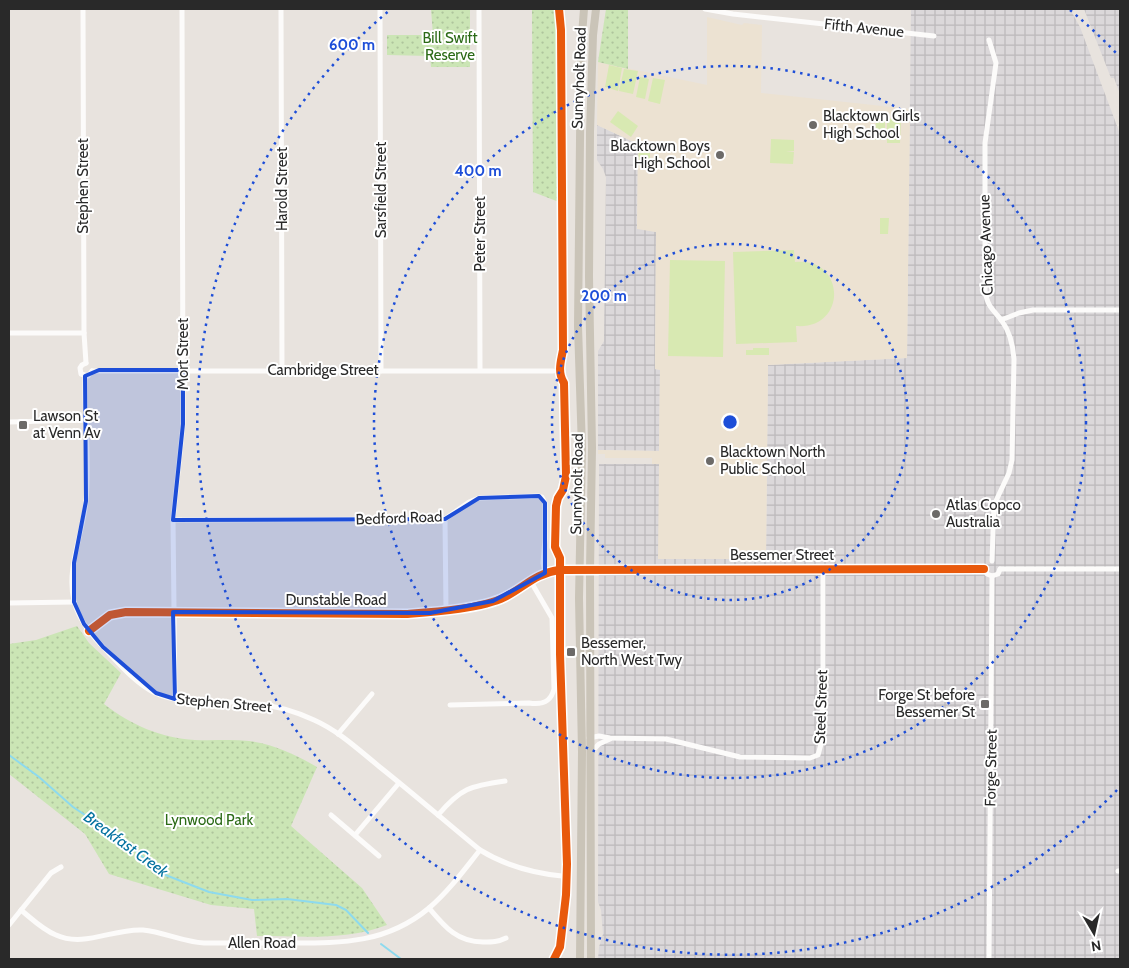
<svg xmlns="http://www.w3.org/2000/svg" width="1129" height="968" font-family="Cabin,sans-serif">
	<defs>
		<pattern id="industrial-grid" width="8" height="8" patternUnits="userSpaceOnUse" patternTransform="scale(1.25)"><rect width="8" height="8" fill="#dbd8da"/><path d="M0 4h8M4 0v8" fill="none" stroke="#bcb9bb"/></pattern>
		<pattern id="green-dots" width="8" height="8" patternUnits="userSpaceOnUse" patternTransform="scale(1.25)"><rect width="8" height="8" fill="#cbe5b5"/><path d="M2 2h.1M6 6h.1" fill="none" stroke="#aec49c" stroke-width="1.8" stroke-linecap="round"/></pattern>
	</defs>
	<rect width="100%" height="100%" fill="#e8e3de"/>
	<g fill="url(#industrial-grid)">
		<polygon points="911,9 1070,9 1080,27 1120,134 1120,959 598,959 599,947 603,934 601,910 598,902 599,464 659,464 766,559 768,365 907,358"/>
		<polygon points="1084,9 1120,9 1120,94 1114,78 1111,78"/>
		<polygon points="597,125 638,144 637,228 656,232 655,369 660,370 659,451 598,450 598,351 604,341 606,177 603,169 597,160"/>
	</g>
	<polygon fill="#ece2d2" points="707,17 742,25 744,23 762,25 761,93 910,109 907,358 768,365 766,559 658,559 659,464 652,464 652,458 605,458 605,454 598,454 598,450 659,451 660,370 655,369 656,232 637,229 638,144 597,125 598,62 707,85"/>
	<g fill="url(#green-dots)">
		<polygon points="431,9 470,9 470,67 431,67 430,56 387,55 387,35 433,35"/>
		<polygon points="532,9 557,9 559,202 533,192"/>
		<polygon points="606,9 628,9 628,69 598,62"/>
		<path d="M77,626L89,643L121,673L104,704C131,725 161,738 195,740C213,741 231,739 249,741C274,744 296,755 317,767L291,826L362,888L387,925C346,941 301,936 257,936L254,909L211,905L109,874L85,834L9,774V644L36,640Z"/>
	</g>
	<g fill="#d8e9b2">
		<polygon points="609,65 622,68 618,91 605,87"/>
		<polygon points="624,69 638,71 633,94 619,91"/>
		<polygon points="640,77 649,79 645,99 636,97"/>
		<polygon points="653,78 665,80 660,104 648,101"/>
		<polygon points="618,111 638,126 631,137 610,122"/>
		<polygon points="876,119 885,119 885,140 875,140"/>
		<polygon points="887,119 901,119 900,143 887,143"/>
		<polygon points="771,139 794,140 794,151 786,152 794,152 793,164 770,163"/>
		<polygon points="638,148 650,148 650,160 639,160"/>
		<polygon points="880,218 889,218 888,234 880,234"/>
		<path d="M794,250L795,262C846,256 848,330 796,326L797,342L736,344L733,252Z"/>
		<polygon points="670,260 725,261 723,357 668,356"/>
		<polygon points="753,348 769,348 769,355 746,355 746,350 753,350"/>
	</g>
	<g fill="none" stroke-linecap="round" stroke-linejoin="round">
		<g stroke="#8ddaee" stroke-width="2">
			<polyline points="9,755 39,777 73,807 124,841 163,874 209,892 252,900 287,899 336,905 346,910 368,933"/>
			<polyline points="381,944 401,959"/>
		</g>
		<g stroke="#fcfbfa" stroke-width="5">
			<polyline points="83,9 84,333 86,363"/>
			<polyline points="281,9 282,370"/>
			<polyline points="380,9 381,371"/>
			<polyline points="479,9 480,370"/>
			<polyline points="705,9 733,14 934,36"/>
			<path d="M989,40L996,63L985,143V291C988,308 993,309 1002,321C1010,332 1013,345 1014,359L1012,460L1009,473L994,505L992,561"/>
			<polyline points="1001,320 1019,313 1033,310 1120,310"/>
			<polyline points="9,333 84,333"/>
			<polyline points="86,363 82,365 80,368 81,374 88,376 92,371"/>
			<polyline points="92,371 553,371"/>
			<path d="M85,376C84,418 90,460 86,501C83,534 66,568 74,601C79,621 93,637 107,651C121,666 136,683 155,693C179,704 204,701 230,702C258,702 288,708 314,720C339,731 360,751 381,768C415,795 447,823 480,850C506,866 532,873 562,876"/>
			<polyline points="9,422 86,420"/>
			<polyline points="445,519 446,610"/>
			<polyline points="173,520 445,519 469,502 479,498 539,496 542,497 545,503 545,539 543,563 545,573"/>
			<polyline points="984,569 987,574 992,576 998,574 1000,569"/>
			<polyline points="1000,569 1120,569"/>
			<polyline points="9,603 74,602"/>
			<path d="M89,631L110,615L126,612L406,614C433,612 481,609 505,597C526,586 534,574 559,570L984,569"/>
			<polyline points="175,699 173,520 183,424 182,9"/>
			<path d="M450,705L529,703C542,705 551,702 554,689L552,618L530,580"/>
			<polyline points="338,734 372,694"/>
			<polyline points="589,738 599,736 610,738 666,739 740,757 810,758 818,755 821,744 823,684 823,569"/>
			<polyline points="591,752 599,744 610,739"/>
			<polyline points="331,815 379,856"/>
			<path d="M438,815C461,788 470,786 505,781"/>
			<polyline points="355,835 399,783"/>
			<polyline points="1118,871 1120,871"/>
			<path d="M429,908C445,927 457,942 483,942C492,942 498,942 506,938"/>
			<path d="M21,910C32,919 43,930 56,935C84,948 114,928 143,930C164,932 183,942 204,943C232,943 260,943 288,943C341,943 386,944 429,908C449,891 464,870 480,850"/>
			<polyline points="9,925 51,873 61,867"/>
			<polyline points="989,959 992,576"/>
		</g>
		<g stroke="#cac4b8" stroke-width="8">
			<polyline points="580,959 582,752 579,598 582,449 578,326 581,48 584,9"/>
			<polyline points="591,959 590,570 592,448 589,277 590,132 593,35 596,9"/>
		</g>
		<defs>
			<g id="cycleway">
				<path d="M89,631L110,615L126,612L406,614C433,612 481,609 505,597C526,586 534,574 559,570L984,569"/>
				<path d="M554,959L560,947L566,895L567,864L560,654V558L555,547L556,506L558,498L563,490L566,476L564,383C557,372 561,361 563,350L561,30L559,9"/>
			</g>
		</defs>
		<use href="#cycleway" stroke="#fff" stroke-width="11"/>
		<use href="#cycleway" stroke="#e8590c" stroke-width="8"/>
	</g>
	<path fill="#1d4ed8" fill-opacity="0.2" stroke="#1d4ed8" stroke-width="4" stroke-linejoin="round" d="M99,370H183V424L173,520L445,519L479,498L539,496L545,503V573L493,601L430,613L173,612L175,699L156,693L103,647L84,624L74,602V563L86,501L85,376Z"/>
	<g fill="none" stroke="#1d4ed8" stroke-width="2.5" stroke-dasharray="2.5 5">
		<circle cx="730" cy="422" r="178"/>
		<circle cx="730" cy="422" r="356"/>
		<path d="M1117 790A534 534 0 1 1 390 10M1070 10A534 534 0 0 1 1117 54"/>
	</g>
	<g fill="#6c6a68" stroke="#fff" stroke-width="2">
		<circle cx="813" cy="125" r="5"/>
		<circle cx="720" cy="155" r="5"/>
		<rect x="18" y="420" width="10" height="10" rx="2.5"/>
		<circle cx="710" cy="461" r="5"/>
		<circle cx="936" cy="514" r="5"/>
		<rect x="566" y="647" width="10" height="10" rx="2.5"/>
		<rect x="980" y="699" width="10" height="10" rx="2.5"/>
	</g>
	<g text-anchor="middle" dominant-baseline="central" stroke-width="4" stroke-linejoin="round" paint-order="stroke">
		<g font-size="15" fill="#292929" stroke="#fff">
			<text transform="translate(864 28) rotate(6)">Fifth Avenue</text>
			<text transform="translate(579 78) rotate(-88)">Sunnyholt Road</text>
			<text transform="translate(83 186) rotate(-90)">Stephen Street</text>
			<text transform="translate(282 189) rotate(-90)">Harold Street</text>
			<text transform="translate(381 190) rotate(-90)">Sarsfield Street</text>
			<text transform="translate(480 234) rotate(-90)">Peter Street</text>
			<text transform="translate(986 245) rotate(-92)">Chicago Avenue</text>
			<text transform="translate(183 354) rotate(-90)">Mort Street</text>
			<text x="323" y="370">Cambridge Street</text>
			<text transform="translate(577 484) rotate(-89)">Sunnyholt Road</text>
			<text transform="translate(399 518) rotate(-2)">Bedford Road</text>
			<text x="782" y="555">Bessemer Street</text>
			<text x="336" y="600">Dunstable Road</text>
			<text transform="translate(224 703) rotate(5)">Stephen Street</text>
			<text transform="translate(821 707) rotate(-88)">Steel Street</text>
			<text transform="translate(991 768) rotate(-89)">Forge Street</text>
			<text x="262" y="943">Allen Road</text>
		</g>
		<g font-size="15" fill="#2b6a16" stroke="#fff">
			<text x="450" y="38">Bill Swift<tspan x="450" dy="17">Reserve</tspan></text>
			<text x="209" y="820">Lynwood Park</text>
		</g>
		<g font-size="15" fill="#292929" stroke="#fff" text-anchor="start">
			<text x="823" y="116">Blacktown Girls<tspan x="823" dy="17">High School</tspan></text>
			<text x="710" y="146" text-anchor="end">Blacktown Boys<tspan x="710" dy="17">High School</tspan></text>
			<text x="33" y="416">Lawson St<tspan x="33" dy="17">at Venn Av</tspan></text>
			<text x="720" y="452">Blacktown North<tspan x="720" dy="17">Public School</tspan></text>
			<text x="946" y="505">Atlas Copco<tspan x="946" dy="17">Australia</tspan></text>
			<text x="581" y="643">Bessemer,<tspan x="581" dy="17">North West Twy</tspan></text>
			<text x="975" y="695" text-anchor="end">Forge St before<tspan x="975" dy="17">Bessemer St</tspan></text>
		</g>
		<g font-size="16" font-style="italic" fill="#0673a0" stroke="#fff">
			<text transform="translate(126 844) rotate(36)">Breakfast Creek</text>
		</g>
	</g>
	<circle cx="730" cy="422" r="8" fill="#1d4ed8" stroke="#fff" stroke-width="2.5"/>
	<g font-size="15" text-anchor="middle" font-weight="bold" fill="#1d4ed8" stroke="#fff" stroke-width="4" stroke-linejoin="round" paint-order="stroke">
		<text x="352" y="50">600 m</text>
		<text x="478" y="176">400 m</text>
		<text x="604" y="301">200 m</text>
	</g>
	<rect width="1129" height="968" fill="none" stroke="#292929" stroke-width="20"/>
	<g transform="translate(1094 933) rotate(171)" stroke="#ffffff" stroke-width="4" paint-order="stroke">
	<path d="M0-4L9 19L0 12L-9 19Z" fill="#292929"/>
	<text y="-8" font-size="14" font-weight="bold" text-anchor="middle" fill="#292929">N</text>
	</g>
</svg>
